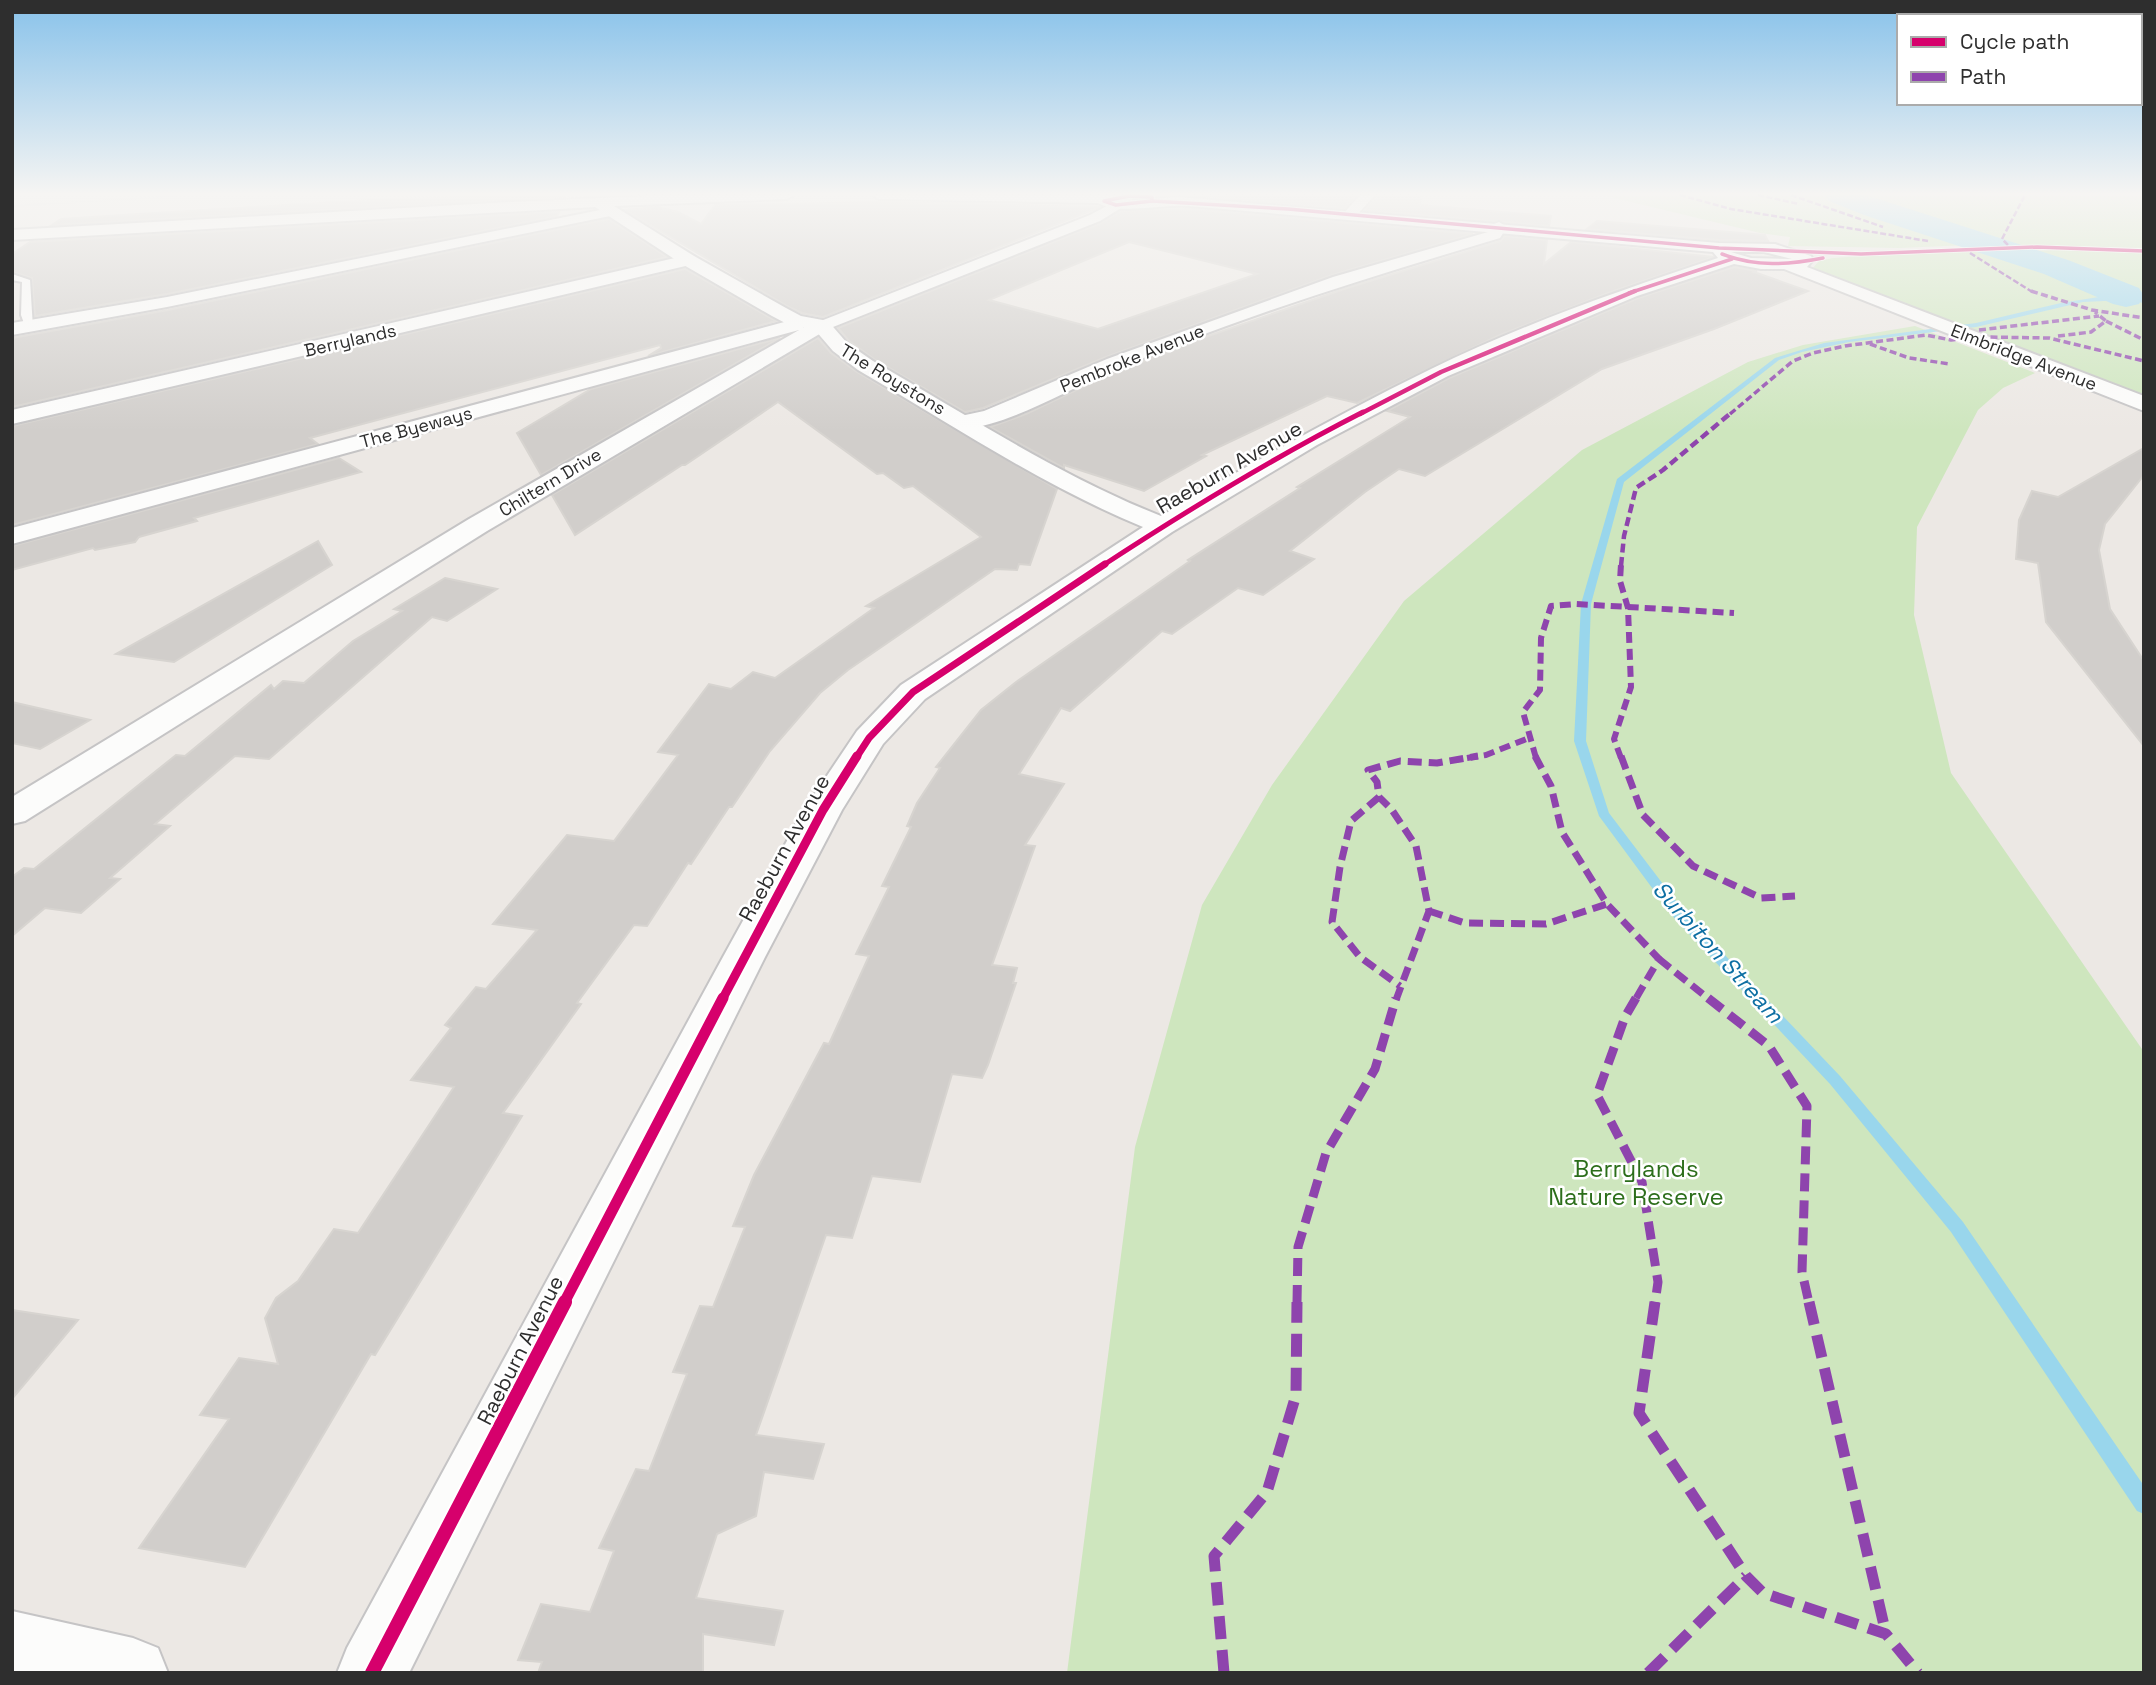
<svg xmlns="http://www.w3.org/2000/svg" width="2156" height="1685" font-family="'Space Grotesk',sans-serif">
	<rect width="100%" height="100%" fill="#ece8e4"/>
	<g fill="#cee6be">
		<polygon points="1602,195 2144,195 2144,248 1992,244 1900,248 1788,246 1790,237 1760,233"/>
		<polygon points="2066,250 2144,253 2144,401 1812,269 1819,261 1833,258 1937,251 2006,251 2062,271 2065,269 2012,251"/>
		<polygon points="1915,326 2035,373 2003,388 1978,410 1917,527 1914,615 1951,773 2144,1052 2144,1673 1067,1673 1135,1147 1202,905 1272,785 1404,601 1582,450 1748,362 1803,345"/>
	</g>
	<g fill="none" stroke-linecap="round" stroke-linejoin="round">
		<polygon fill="#99d6ec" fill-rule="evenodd" points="2105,296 2126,296 2144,299 2144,303 2126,300 2083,302 1976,327 1849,342 1802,352 1779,360 1624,482 1591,604 1586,741 1609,813 1685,913 1840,1076 1963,1222 2144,1486 2144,1514 2137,1511 1951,1232 1830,1084 1675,919 1599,816 1574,741 1581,604 1617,479 1775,358 1824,343 1976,323 2061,303"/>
		<polygon fill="#99d6ec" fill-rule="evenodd" points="1825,195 1866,195 2068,260 2139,288 2144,296 2139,304 2126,307 2113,304 2044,274 1864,215 1829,201"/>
	</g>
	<g fill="#d1cecb" stroke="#d7d4d0" stroke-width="2" fill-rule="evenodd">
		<polygon points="565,195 564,197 52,225 61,219 138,214 388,199"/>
		<polygon points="1192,195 1356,195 1344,208"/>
		<polygon points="1377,195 1421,195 1420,205 1551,216 1549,226 1365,210"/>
		<polygon points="887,202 1100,207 823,317 802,313 787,306 625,210 657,207 678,212 701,224 715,205"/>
		<path d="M1188,209L1473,234L1332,275L1106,357L983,408L965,412L874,359L849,341L838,328L1101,223L1121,211ZM1129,242L1257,274L1098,329L989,300Z"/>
		<polygon points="559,212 557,216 167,294 35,316 32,278 12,272 12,254 30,242"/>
		<polygon points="609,219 667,257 12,407 12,338 168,310"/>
		<polygon points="1597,221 1765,235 1768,241 1719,240 1587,229"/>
		<polygon points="1504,236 1547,240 1544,264 1571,242 1714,257 1608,293 1500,335 1357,403 1327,396 1202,455 1206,456 1144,491 1064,465 1064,468 990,427 1026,414 1095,381 1194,341 1347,288 1501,241"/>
		<polygon points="1734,267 1757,271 1754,272 1808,291 1714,329 1602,369 1425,476 1399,469 1365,492 1290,551 1314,559 1263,595 1238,588 1172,634 1162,631 1070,711 1061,708 1019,774 1064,784 1025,845 1035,846 992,965 1017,968 1013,983 1016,983 988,1065 982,1078 952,1074 920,1182 872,1176 852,1238 826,1235 756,1435 824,1444 813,1479 764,1472 756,1516 717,1534 696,1598 783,1611 774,1645 703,1634 703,1673 538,1673 542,1662 518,1660 541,1604 590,1612 614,1551 599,1548 636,1469 649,1471 687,1374 673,1372 700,1306 713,1307 745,1227 733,1226 754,1175 824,1043 829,1044 869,956 856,954 889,887 882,886 911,827 907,826 917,803 940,768 936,767 981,710 1016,682 1190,561 1188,560 1300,488 1297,487 1410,417 1387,411 1449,378 1638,298"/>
		<polygon points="685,269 776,321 648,356 661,348 660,345 381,419 310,438 318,444 12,525 12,426"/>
		<polygon points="780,338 541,475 517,433 591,389"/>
		<polygon points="818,338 831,353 857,372 1057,489 1030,565 1019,564 1017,570 995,569 848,670 820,693 770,751 732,807 729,807 691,864 688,863 647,926 634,925 577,1003 581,1004 503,1113 522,1116 375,1355 371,1354 245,1567 139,1548 229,1419 200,1415 239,1358 278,1364 265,1318 276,1298 298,1281 334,1229 358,1233 454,1087 411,1080 451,1028 445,1025 476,987 486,989 537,930 493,924 567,835 614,841 678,755 658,752 709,684 731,689 753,672 775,678 874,608 866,606 981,537 913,486 904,488 883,473 877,474 778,402 685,465 682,465 575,535 552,495"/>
		<polygon points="2144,448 2144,475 2105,524 2099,550 2110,609 2144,661 2144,746 2046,622 2038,563 2016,559 2019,520 2032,491 2058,497"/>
		<polygon points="339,458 361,472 194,518 197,521 139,537 135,542 95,550 93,548 12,570 12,546"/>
		<polygon points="318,541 332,565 174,662 116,654"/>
		<polygon points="445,578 497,589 447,621 432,617 269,759 235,756 155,824 170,826 110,878 120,879 81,913 45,908 12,936 12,877 24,868 34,869 176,755 185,756 271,685 274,689 283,681 304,683 353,641 402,611 394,609"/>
		<polygon points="12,702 90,720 40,749 12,743"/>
		<polygon points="12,1310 78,1320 12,1399"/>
	</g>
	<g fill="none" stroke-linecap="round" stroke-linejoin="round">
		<defs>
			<polygon id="service" points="12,274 30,280 33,328 25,326 21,315 22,282 12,280"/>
			<g id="minor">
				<polygon points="1137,195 1152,195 1144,200"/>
				<polygon points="1360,195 1375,195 1355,217 1345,217 1343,214"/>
				<polygon points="1116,201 1123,205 1121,208 1100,221 828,329 487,531 25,821 12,824 12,797 469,519 799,330 12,544 12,528 788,321 802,321 804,325 803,328 1090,215"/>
				<polygon points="610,208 615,209 617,212 615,215 167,307 12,335 12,323 167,297"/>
				<path d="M1499,222L1507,227L1500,238C1363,279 1225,321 1094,379C1063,393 988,435 956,427L953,422L956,417L984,411L1107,359L1333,277L1488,232L1494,224Z"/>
				<polygon points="688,255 694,256 696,260 694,264 12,424 12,410"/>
				<polygon points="12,1611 133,1638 158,1648 168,1673 12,1673"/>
			</g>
			<path id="tertiary" d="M669,195H794L787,199L614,206L694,256L786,308L801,316L828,321L847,343L873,361C967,415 1060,476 1161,516C1250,464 1339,414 1431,369C1523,324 1621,290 1718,258L1713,252L1188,206C1162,204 1118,215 1098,203L879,199L872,195H1137L1131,200L1179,197L1719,243L1775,244L1811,256L1813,260L1807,267L2144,396V411L1784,269H1761L1734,264L1637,296L1448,376L1317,445L1172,532L925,699L883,744L842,810L765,957L409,1673H337L347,1648L723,957L804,810L857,731L901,685L1143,527C1043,486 951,424 858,370L833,351L815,330L789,325L772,316L682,264L595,207L12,240V230L512,202ZM1731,252H1764L1792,259L1751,258Z"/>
		</defs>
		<use href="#service" stroke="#c5c4c5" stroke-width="4"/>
		<use href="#minor" stroke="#c5c4c5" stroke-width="4"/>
		<use href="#tertiary" stroke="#c5c4c5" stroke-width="4"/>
		<use href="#service" fill="#fcfcfb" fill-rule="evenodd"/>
		<use href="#minor" fill="#fcfcfb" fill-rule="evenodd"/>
		<use href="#tertiary" fill="#fcfcfb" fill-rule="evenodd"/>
		<polyline stroke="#dfdfe1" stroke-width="2" points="12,206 191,195"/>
		<g stroke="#8e44ad" stroke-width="2.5" stroke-dasharray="6 2.5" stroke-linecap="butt">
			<polyline points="1680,195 1731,209 1928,241"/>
			<polyline points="1758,195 1799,204"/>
			<polyline points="1791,195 1883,227"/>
			<polyline points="2008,245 2002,239 2025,195"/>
			<polyline points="1970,253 2034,293"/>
		</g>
		<g stroke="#8e44ad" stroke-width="3.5" stroke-dasharray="7 3.5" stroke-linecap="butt">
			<polyline points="2031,291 2092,310 2144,318"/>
			<polyline points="2106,321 2144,340"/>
			<polyline points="1979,330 2099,316"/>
			<polyline points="2058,336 2091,332 2106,321 2095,312"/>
			<polyline points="1870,344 1909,358 1950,364"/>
			<polyline points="1730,414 1793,361 1813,353 1845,346 1926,335 1951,340 1986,337 2049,338 2144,361"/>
		</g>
		<polyline stroke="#8e44ad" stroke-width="4.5" stroke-dasharray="9 4.5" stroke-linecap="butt" points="1621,566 1624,536 1636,488 1663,470 1732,412"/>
		<g stroke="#8e44ad" stroke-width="6" stroke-dasharray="11 6" stroke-linecap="butt">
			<polyline points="1467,758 1486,755 1529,738"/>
			<polyline points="1536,758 1523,712 1540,690 1541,638 1551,606 1576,604 1734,613"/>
			<polyline points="1621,758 1614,739 1631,687 1628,608 1620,581 1621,564"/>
		</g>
		<g stroke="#8e44ad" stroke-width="7" stroke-dasharray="14 7" stroke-linecap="butt">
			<polyline points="1535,756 1551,786 1562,832 1607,904 1659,959 1635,1000"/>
			<polyline points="1621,756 1643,815 1693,866 1761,898 1795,896"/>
			<polyline points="1379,797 1351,821 1340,867 1332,922 1360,957 1400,986"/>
			<polyline points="1429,911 1465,923 1546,924 1607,904"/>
			<polyline points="1659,959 1710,1000"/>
			<polyline points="1396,1000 1429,911 1416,846 1392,810 1379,797 1377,782 1368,770 1400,761 1437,763 1478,756"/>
		</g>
		<g stroke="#8e44ad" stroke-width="9" stroke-dasharray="18 9" stroke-linecap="butt">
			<polyline points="1636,998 1625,1017 1597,1095 1642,1182 1658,1282 1655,1303"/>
			<polyline points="1708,998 1769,1046 1807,1106 1802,1272 1809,1303"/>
			<polyline points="1297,1303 1298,1247 1326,1153 1375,1069 1396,998"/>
		</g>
		<g stroke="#8e44ad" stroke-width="11" stroke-dasharray="23 11" stroke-linecap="butt">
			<polyline points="1655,1302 1639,1413 1746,1576 1763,1593 1886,1634 1918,1673"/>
			<polyline points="1809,1302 1886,1634"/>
			<polyline points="1224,1673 1214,1556 1267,1492 1296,1395 1297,1302"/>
			<polyline points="1648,1673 1746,1576"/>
		</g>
		<defs>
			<g id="cycleway-far6">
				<polygon points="1129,196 1152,197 1152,201 1116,205 1104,201"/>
				<polyline points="1152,201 1288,209 1719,248 1861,254 2037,247 2144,251"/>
				<path d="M1722,254C1756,267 1788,265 1823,258"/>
				<polyline points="1629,293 1732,259"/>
			</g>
			<polyline id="cycleway-far5" points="1360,414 1441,372 1635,291"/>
			<path id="cycleway-far4" d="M1102,566C1186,511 1273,458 1363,412"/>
			<polyline id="cycleway-far3" points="856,758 869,738 913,692 1105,564"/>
			<polyline id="cycleway-far2" points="722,1000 823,810 857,756"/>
			<polyline id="cycleway-far1" points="564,1303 723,998"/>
			<polyline id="cycleway" points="372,1673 565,1302"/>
		</defs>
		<use href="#cycleway-far6" stroke="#fff" stroke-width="5"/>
		<use href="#cycleway-far5" stroke="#fff" stroke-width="7"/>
		<use href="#cycleway-far4" stroke="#fff" stroke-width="8"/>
		<use href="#cycleway-far3" stroke="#fff" stroke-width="10"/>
		<use href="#cycleway-far2" stroke="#fff" stroke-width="13"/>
		<use href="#cycleway-far1" stroke="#fff" stroke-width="16"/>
		<use href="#cycleway" stroke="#fff" stroke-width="18"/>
		<use href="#cycleway-far6" stroke="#d6006c" stroke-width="3.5"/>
		<use href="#cycleway-far5" stroke="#d6006c" stroke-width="4.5"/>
		<use href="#cycleway-far4" stroke="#d6006c" stroke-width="5"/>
		<use href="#cycleway-far3" stroke="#d6006c" stroke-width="7"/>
		<use href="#cycleway-far2" stroke="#d6006c" stroke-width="9"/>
		<use href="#cycleway-far1" stroke="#d6006c" stroke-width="11"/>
		<use href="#cycleway" stroke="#d6006c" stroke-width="14"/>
	</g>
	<linearGradient id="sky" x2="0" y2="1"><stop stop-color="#88c2ea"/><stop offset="0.45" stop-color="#f6f5f3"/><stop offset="1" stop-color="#f6f5f3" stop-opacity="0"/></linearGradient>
	<rect width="2156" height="431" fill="url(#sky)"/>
	<g text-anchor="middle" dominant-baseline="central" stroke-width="5" stroke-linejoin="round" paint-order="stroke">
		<g font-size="18" fill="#2e2e2e" stroke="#fff">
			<text transform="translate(350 340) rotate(-13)">Berrylands</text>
			<text transform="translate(2024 357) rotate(21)">Elmbridge Avenue</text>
			<text transform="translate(1132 358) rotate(-22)">Pembroke Avenue</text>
			<text transform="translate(893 379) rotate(31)">The Roystons</text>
			<text transform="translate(416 427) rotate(-15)">The Byeways</text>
			<text transform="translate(550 482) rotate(-31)">Chiltern Drive</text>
		</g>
		<g font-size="21" fill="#2e2e2e" stroke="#fff">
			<text transform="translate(1229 467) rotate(-30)">Raeburn Avenue</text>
			<text transform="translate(784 848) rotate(-61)">Raeburn Avenue</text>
			<text transform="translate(520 1350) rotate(-63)">Raeburn Avenue</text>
		</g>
		<g font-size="23" font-style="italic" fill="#0d6fa3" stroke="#fff">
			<text transform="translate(1718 952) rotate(48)">Surbiton Stream</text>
		</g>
		<g font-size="24" fill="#2c6e1b" stroke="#fff">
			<text x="1636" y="1168">Berrylands<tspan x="1636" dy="28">Nature Reserve</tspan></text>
		</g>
	</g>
	<rect width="2156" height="1685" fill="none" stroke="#2e2e2e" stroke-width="28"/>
	<rect x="1897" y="14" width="245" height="91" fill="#ffffff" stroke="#ababab" stroke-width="2"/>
	<rect x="1911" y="37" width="35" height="10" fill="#d6006c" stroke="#ababab" stroke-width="2"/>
	<text x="1960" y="49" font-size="21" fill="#2e2e2e">Cycle path</text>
	<rect x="1911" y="72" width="35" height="10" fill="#8e44ad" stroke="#ababab" stroke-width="2"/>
	<text x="1960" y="84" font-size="21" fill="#2e2e2e">Path</text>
</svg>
